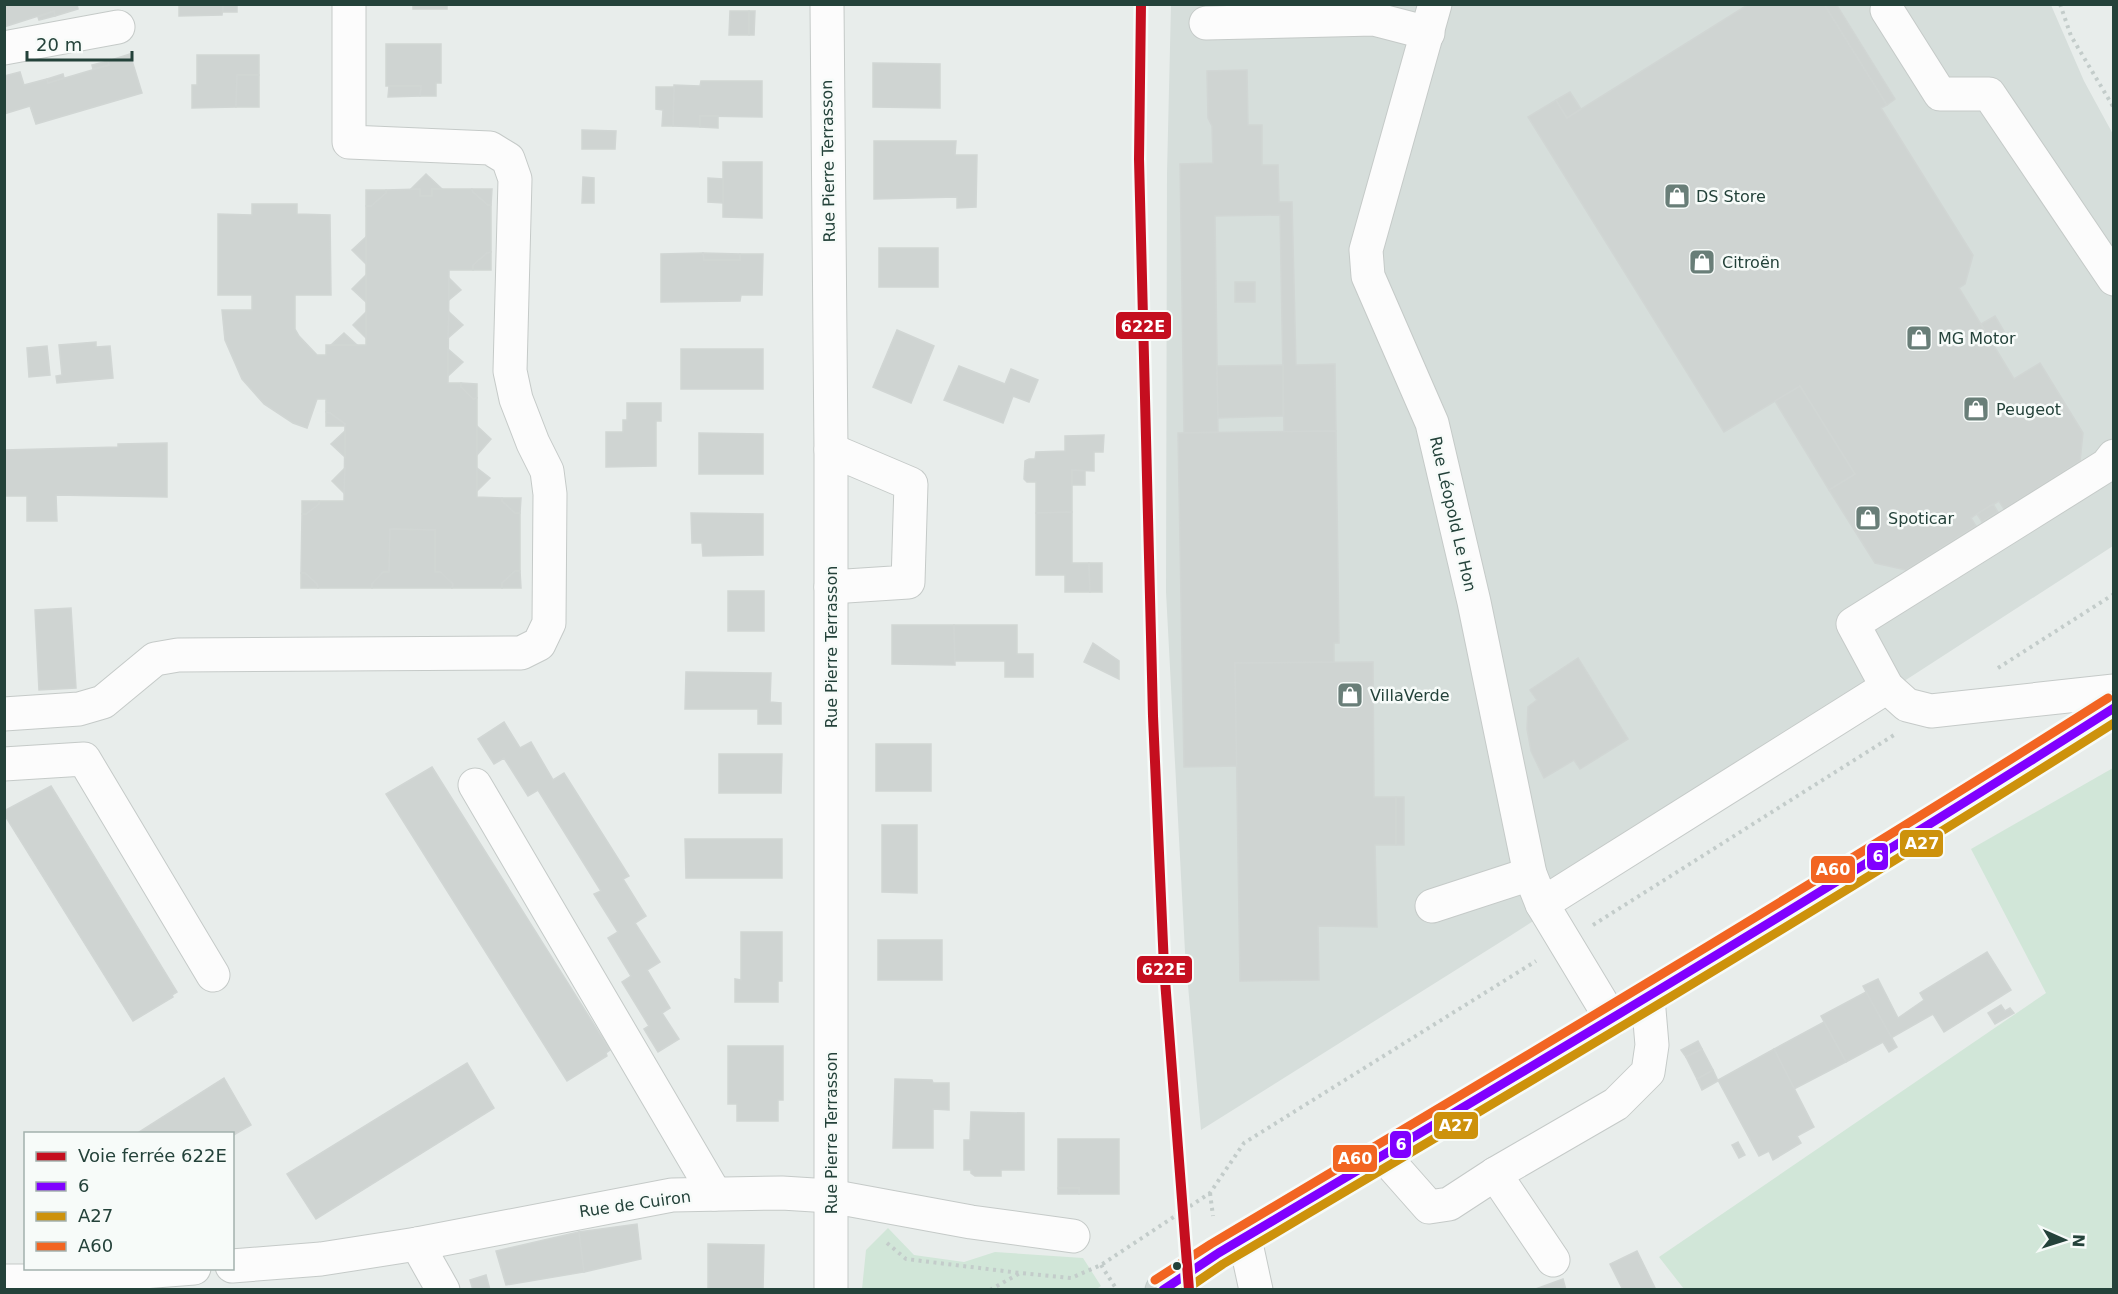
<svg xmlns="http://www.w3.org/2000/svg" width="2118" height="1294" font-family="'DejaVu Sans',sans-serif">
	<rect width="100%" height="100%" fill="#e8edeb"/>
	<polygon fill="#d6dedb" points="1171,5 2051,5 2084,81 2114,136 2113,546 1510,936 1201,1130 1185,952 1166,592 1167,173"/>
	<g fill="#d1e6d8">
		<polygon points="2113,768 2113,1289 1684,1289 1659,1257 2046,993 1971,849"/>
		<polygon points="888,1228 914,1255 964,1262 995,1252 1083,1258 1101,1286 1095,1290 862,1289 866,1250"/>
	</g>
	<g fill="#cfd4d2" stroke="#d1d6d4" stroke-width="1.5">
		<polygon points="4,4 77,4 78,9 55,16 54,11 4,27"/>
		<polygon points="179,4 223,4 222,15 179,16"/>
		<rect x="223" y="4" width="14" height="8"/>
		<rect x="413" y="4" width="34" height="5"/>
		<polygon points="1749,4 1824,4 1887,105 1881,108 1973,255 1965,284 1959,288 2014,379 2040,363 2083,433 2080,461 2004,509 1999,501 1977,514 1971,518 1976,526 1906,570 1875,563 1829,490 1855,474 1800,386 1724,432 1528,117 1556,100 1567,118"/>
		<polygon points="1824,4 1836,4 1895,99 1887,105"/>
		<polygon points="54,11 55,16 39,20 38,17"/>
		<polygon points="730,11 749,11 749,35 729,35"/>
		<polygon points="749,11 755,11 754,35 749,35"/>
		<polygon points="386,44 441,44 441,83 436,83 436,96 420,96 421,86 386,86"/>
		<polygon points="130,54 142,93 36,124 30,106 4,114 4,76 20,72 24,85 47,79 48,83 109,65 108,61"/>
		<polygon points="197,55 259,55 259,75 237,75 236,107 192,108 192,85 197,85"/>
		<polygon points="108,61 109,65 93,69 92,65"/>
		<polygon points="873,63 940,64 940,108 873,107"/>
		<polygon points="1247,70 1248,125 1262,125 1262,165 1278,165 1279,202 1292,202 1296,365 1335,364 1336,431 1284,432 1280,215 1215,216 1218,432 1184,433 1180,164 1213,163 1212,126 1208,118 1207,71"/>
		<polygon points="63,74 64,78 48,83 47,79"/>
		<polygon points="237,75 259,75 259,107 236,107"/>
		<polygon points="701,81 762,81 762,117 700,116 700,127 673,126 674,85 700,86"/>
		<polygon points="389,86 421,86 420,96 388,97"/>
		<polygon points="656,87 674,87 673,126 662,126 663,110 656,109"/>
		<polygon points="1570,92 1581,109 1567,118 1556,100"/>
		<polygon points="700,116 718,116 718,128 700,127"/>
		<polygon points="582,130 616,131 615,149 582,149"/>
		<polygon points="874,141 956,141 955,155 977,155 976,207 957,208 957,197 874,199"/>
		<polygon points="723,162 762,162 762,218 723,217"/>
		<polygon points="426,174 442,189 432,189 432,196 420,196 420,189 411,189"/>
		<polygon points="583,177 594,178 594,203 582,203"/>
		<polygon points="708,178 723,179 723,203 708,202"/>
		<polygon points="420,189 420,196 432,196 432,189 472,189 473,192 488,205 491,205 491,252 487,253 473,265 473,270 449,270 448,383 461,383 461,387 473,399 477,398 477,497 502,498 502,501 515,513 520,513 520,571 515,571 502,583 502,588 452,588 453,584 440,572 435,572 435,530 390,529 389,572 383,572 372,584 372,588 318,588 317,584 305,573 301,573 302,514 306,514 319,504 319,501 344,501 345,424 330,413 326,412 326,399 317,399 307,428 293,423 264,404 242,379 225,340 222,310 252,310 252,295 218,295 218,214 252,215 252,204 297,204 297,214 330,215 331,295 295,295 295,329 299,336 317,355 326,355 326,345 366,345 366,206 371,206 386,193 386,190"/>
		<polygon points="472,189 492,189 491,205 488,205 473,192"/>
		<polygon points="366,190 386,190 386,193 371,206 366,206"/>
		<polygon points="366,237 366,264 352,250"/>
		<rect x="879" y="248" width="59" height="39"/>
		<polygon points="491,252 491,270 473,270 473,265 487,253"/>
		<polygon points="703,253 704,260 740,260 740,254 763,254 762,295 741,295 740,301 661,302 661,254"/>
		<polygon points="703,253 740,254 740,260 704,260"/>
		<polygon points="366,275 366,302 352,289"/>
		<polygon points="449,278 461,290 449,300"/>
		<rect x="1235" y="282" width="20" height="20"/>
		<polygon points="366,312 366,338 353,325"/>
		<polygon points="449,312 463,325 448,338"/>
		<polygon points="1995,316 2005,333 1992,342 1981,324"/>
		<polygon points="897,330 934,346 911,403 873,387"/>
		<polygon points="344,333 357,345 331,345"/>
		<polygon points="96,342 96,347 110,346 113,378 57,383 56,376 62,375 59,345"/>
		<polygon points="47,346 50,375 29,377 27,348"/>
		<polygon points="448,349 463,362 448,376"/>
		<rect x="681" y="349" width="82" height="40"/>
		<polygon points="1283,365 1283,416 1218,418 1217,366"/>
		<polygon points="959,366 1005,384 1011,369 1038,380 1029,402 1013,396 1003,423 944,400"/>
		<polygon points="461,383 477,384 477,398 473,399 461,387"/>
		<polygon points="1800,386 1855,474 1829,490 1775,401"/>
		<polygon points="627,403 661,403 661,421 656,421 656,466 606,467 606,432 623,432 623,420 627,420"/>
		<polygon points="326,412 330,413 345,424 344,426 326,426"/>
		<polygon points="477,426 491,439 477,455"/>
		<polygon points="345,431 345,457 331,444"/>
		<polygon points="1336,431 1339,643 1334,643 1334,662 1235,663 1237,766 1184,767 1178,433"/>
		<polygon points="699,433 763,434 763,474 699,474"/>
		<polygon points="1104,435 1103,452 1094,452 1094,471 1072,470 1072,512 1036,513 1036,482 1027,482 1024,479 1025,461 1029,459 1035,459 1036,452 1065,451 1065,436"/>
		<polygon points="167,443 167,497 56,495 57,521 27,521 27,496 4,496 4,450 118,447 118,444"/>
		<polygon points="345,468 344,493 332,481"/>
		<polygon points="477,468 490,478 477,491"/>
		<polygon points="1072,470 1085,471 1085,485 1072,485"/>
		<polygon points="502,498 521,498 520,513 515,513 502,501"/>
		<polygon points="302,501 319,501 319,504 306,514 302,514"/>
		<polygon points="1993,504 1998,512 1982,522 1977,514"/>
		<polygon points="1072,512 1072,563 1089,563 1090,592 1065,592 1065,575 1036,575 1036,513"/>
		<polygon points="691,513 763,514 763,555 703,556 702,543 692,543"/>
		<polygon points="390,529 435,530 435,572 440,572 453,584 452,588 372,588 372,584 383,572 389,572"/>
		<polygon points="1089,563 1102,563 1102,592 1090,592"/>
		<polygon points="515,571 520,571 521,588 502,588 502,583"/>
		<polygon points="301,573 305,573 317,584 318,588 301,588"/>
		<rect x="728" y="591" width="36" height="40"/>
		<polygon points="71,608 76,688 39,690 35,610"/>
		<polygon points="892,625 954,625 955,665 892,664"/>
		<polygon points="954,625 1017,625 1017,654 1033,654 1033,677 1005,677 1005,661 955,661"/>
		<polygon points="1093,643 1119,661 1119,679 1084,662"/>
		<polygon points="1578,658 1628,739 1580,769 1574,760 1544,778 1531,751 1527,729 1528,707 1537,700 1530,690"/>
		<polygon points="1373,662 1374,797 1396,797 1396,845 1375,845 1377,927 1318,926 1319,980 1240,981 1235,663"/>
		<polygon points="686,672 771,673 770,702 781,703 781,724 758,724 758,709 685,709"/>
		<polygon points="504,722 520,748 531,742 553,780 564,773 629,876 623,879 646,916 635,923 660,962 647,970 670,1008 662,1013 679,1039 658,1052 644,1029 649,1026 622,982 631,976 608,938 618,932 594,894 601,891 538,790 528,796 504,758 494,764 478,739"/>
		<rect x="876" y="744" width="55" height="47"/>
		<polygon points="719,754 782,754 781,793 719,793"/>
		<polygon points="432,767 610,1050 606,1053 607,1056 567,1081 386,794"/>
		<polygon points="51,786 177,992 172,995 173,997 133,1021 4,814 4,811"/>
		<rect x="1396" y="797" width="8" height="48"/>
		<polygon points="882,825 917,825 917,893 882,892"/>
		<polygon points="685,839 782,839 782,878 686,878"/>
		<polygon points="741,932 782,932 782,981 778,981 778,1002 735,1002 735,979 741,980"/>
		<rect x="878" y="940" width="64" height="40"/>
		<polygon points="1987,952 2011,990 1944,1032 1933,1014 1891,1038 1863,986 1878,979 1898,1018 1924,1000 1920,993"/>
		<polygon points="1866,992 1897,1047 1889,1052 1883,1042 1846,1062 1821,1016"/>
		<polygon points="2001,1005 2005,1011 2010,1008 2014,1013 1995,1024 1988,1013"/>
		<polygon points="1824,1022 1846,1062 1794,1089 1774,1049"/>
		<polygon points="1698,1041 1702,1049 1686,1057 1681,1050"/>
		<polygon points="728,1046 783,1046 783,1100 778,1100 778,1121 737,1121 737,1104 728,1104"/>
		<polygon points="1702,1049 1713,1070 1697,1079 1686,1057"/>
		<polygon points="1774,1049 1814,1127 1797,1136 1801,1143 1773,1160 1769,1151 1759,1156 1718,1080"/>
		<polygon points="467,1063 494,1108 316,1219 287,1174"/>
		<polygon points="1713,1070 1718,1081 1702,1090 1697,1079"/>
		<polygon points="224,1078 251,1125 232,1136 232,1134 136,1134"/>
		<polygon points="895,1079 932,1080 933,1083 949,1083 949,1110 933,1109 933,1148 893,1148"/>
		<polygon points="971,1112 1024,1113 1024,1170 1001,1170 1001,1176 975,1176 971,1173 971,1170 964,1170 964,1140 970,1140"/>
		<polygon points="1058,1139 1119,1139 1119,1194 1079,1194 1079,1188 1058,1188"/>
		<polygon points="1738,1142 1745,1155 1739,1158 1732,1145"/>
		<rect x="1058" y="1188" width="21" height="6"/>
		<polygon points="637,1224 641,1259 584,1272 579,1232"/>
		<polygon points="579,1232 584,1272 506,1285 496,1251"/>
		<polygon points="708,1244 764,1245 763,1290 708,1290"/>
		<polygon points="1637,1251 1656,1290 1623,1290 1610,1264"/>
		<polygon points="486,1275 490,1290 473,1290 470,1280"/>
		<polygon points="1563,1279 1566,1290 1533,1290"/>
	</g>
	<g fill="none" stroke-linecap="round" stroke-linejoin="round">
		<defs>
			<g id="minor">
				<polyline points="827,4 831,450 831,1290"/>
				<polyline points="1435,4 1366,250 1368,276 1432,423 1474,602 1530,874 1542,904 1612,1020"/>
				<polyline points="1887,10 1940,94 1989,94 2114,279"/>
				<polyline points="1206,23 1374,19 1428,33"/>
				<polyline points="4,48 118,27"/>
				<polyline points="2114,456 2107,465 1853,624 1887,687 1907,705 1931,711 2114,691"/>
				<polyline points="831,587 908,582 911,484 831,450"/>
				<polyline points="4,714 79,709 103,702 155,659 178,655 521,653 539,644 549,623 550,494 547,471 533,443 516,399 510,371 515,179 508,159 490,148 349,142 349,4"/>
				<polyline points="4,764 84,759 213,975"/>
				<polyline points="475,785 715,1194"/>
				<polyline points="1542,904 1887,687"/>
				<polyline points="1432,906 1530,874"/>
				<polyline points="1383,1155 1429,1207 1449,1204 1495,1174 1616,1104 1648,1072 1652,1045 1648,998"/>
				<polyline points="1495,1174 1553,1260"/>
				<polyline points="1245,1239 1256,1290"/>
				<polyline points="417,1244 443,1290"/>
				<polyline points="232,1266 321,1259 417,1244 672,1195 782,1193 830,1196 971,1222 1073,1236"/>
				<polyline points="4,1281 26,1281 194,1268"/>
			</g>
			<polyline id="major" points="1162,1290 1217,1254 1648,998 1951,812 2114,708"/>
		</defs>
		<use href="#minor" stroke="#c5cac8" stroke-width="35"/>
		<use href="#major" stroke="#c3ccc9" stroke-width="35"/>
		<g stroke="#c3ccca" stroke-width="4" stroke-dasharray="3 4.5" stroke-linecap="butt">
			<polyline points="2060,4 2071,36 2114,108"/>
			<polyline points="1998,668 2114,594"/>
			<polyline points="1593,925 1894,735"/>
			<polyline points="1210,1193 1213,1216"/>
			<polyline points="887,1243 906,1259 1020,1273"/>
			<polyline points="1101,1265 1117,1290"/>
			<polyline points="990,1290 1020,1273 1071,1278 1101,1265 1210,1193 1244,1143 1536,961"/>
		</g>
		<use href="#minor" stroke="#fcfcfc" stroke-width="33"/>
		<use href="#major" stroke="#cfd7d5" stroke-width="33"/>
		<defs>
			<path id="bus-1" d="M1163,1290L1217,1254C1518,1075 1818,897 2114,708"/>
			<path id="bus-2" d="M1185,1290L1223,1264C1522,1087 1821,909 2114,723"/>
			<path id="bus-3" d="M1155,1280L1211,1244C1512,1065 1812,886 2108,698"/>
		</defs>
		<use href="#bus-1" stroke="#f7fbf9" stroke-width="14"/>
		<use href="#bus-2" stroke="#f7fbf9" stroke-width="14"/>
		<use href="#bus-3" stroke="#f7fbf9" stroke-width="14"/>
		<use href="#bus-1" stroke="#8000ff" stroke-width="9"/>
		<use href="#bus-2" stroke="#cd920c" stroke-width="9"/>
		<use href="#bus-3" stroke="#f26522" stroke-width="9"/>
		<defs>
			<polyline id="rail-1" points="1141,4 1139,159 1153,716 1164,967 1189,1290"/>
		</defs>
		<use href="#rail-1" stroke="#f7fbf9" stroke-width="15"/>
		<use href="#rail-1" stroke="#c50e1f" stroke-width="10"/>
	</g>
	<defs>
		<symbol id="shop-square" viewBox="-11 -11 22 22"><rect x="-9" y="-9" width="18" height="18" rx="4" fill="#697e78" stroke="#f7fbf9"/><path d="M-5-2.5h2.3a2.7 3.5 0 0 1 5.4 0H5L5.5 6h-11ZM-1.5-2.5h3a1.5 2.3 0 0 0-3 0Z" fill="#fff"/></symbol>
	</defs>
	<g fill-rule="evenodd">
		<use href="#shop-square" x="1662" y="181" width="30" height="30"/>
		<use href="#shop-square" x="1687" y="247" width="30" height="30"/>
		<use href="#shop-square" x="1904" y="323" width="30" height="30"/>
		<use href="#shop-square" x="1961" y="394" width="30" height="30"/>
		<use href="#shop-square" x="1853" y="503" width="30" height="30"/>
		<use href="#shop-square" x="1335" y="680" width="30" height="30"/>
	</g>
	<circle fill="#24423a" stroke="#f7fbf9" stroke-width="2" cx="1177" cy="1266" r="5"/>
	<g text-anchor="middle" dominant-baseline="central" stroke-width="5" stroke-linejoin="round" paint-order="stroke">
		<g font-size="16" fill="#24423a" stroke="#f7fbf9">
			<text transform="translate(828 161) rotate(-91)">Rue Pierre Terrasson</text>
			<text transform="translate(1453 514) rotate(77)">Rue Léopold Le Hon</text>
			<text transform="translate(831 647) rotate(-90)">Rue Pierre Terrasson</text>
			<text transform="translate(831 1133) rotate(-90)">Rue Pierre Terrasson</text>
			<text transform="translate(635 1204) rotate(-8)">Rue de Cuiron</text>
		</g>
		<g font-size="16" fill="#24423a" stroke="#f7fbf9" text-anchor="start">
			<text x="1696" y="196">DS Store</text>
			<text x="1722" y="262">Citroën</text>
			<text x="1938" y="338">MG Motor</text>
			<text x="1996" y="409">Peugeot</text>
			<text x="1888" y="518">Spoticar</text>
			<text x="1370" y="695">VillaVerde</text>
		</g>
	</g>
	<g stroke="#f7fbf9" stroke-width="2">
		<rect x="1115" y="311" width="57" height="29" rx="6" fill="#c50e1f"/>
		<rect x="1899" y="829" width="45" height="29" rx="6" fill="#cd920c"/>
		<rect x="1866" y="842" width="23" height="29" rx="6" fill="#8000ff"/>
		<rect x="1810" y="855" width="46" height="29" rx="6" fill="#f26522"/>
		<rect x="1136" y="955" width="57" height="29" rx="6" fill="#c50e1f"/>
		<rect x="1433" y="1111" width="46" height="29" rx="6" fill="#cd920c"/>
		<rect x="1389" y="1130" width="23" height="29" rx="6" fill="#8000ff"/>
		<rect x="1332" y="1144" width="46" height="29" rx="6" fill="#f26522"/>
	</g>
	<g font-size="16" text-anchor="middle" font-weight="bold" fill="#fff">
		<text x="1143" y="332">622E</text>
		<text x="1922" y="849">A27</text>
		<text x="1878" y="862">6</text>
		<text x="1833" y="875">A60</text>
		<text x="1164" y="975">622E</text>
		<text x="1456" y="1131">A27</text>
		<text x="1401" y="1150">6</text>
		<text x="1355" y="1164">A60</text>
	</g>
	<rect width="2118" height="1294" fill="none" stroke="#24423a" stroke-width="12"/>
	<rect x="24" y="1132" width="210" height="138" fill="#f7fbf9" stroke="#a3b1ad" stroke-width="1.5"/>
	<rect x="36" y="1152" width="30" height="9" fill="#c50e1f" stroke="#a3b1ad" stroke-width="1.5"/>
	<text x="78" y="1162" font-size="18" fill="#24423a">Voie ferrée 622E</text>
	<rect x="36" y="1182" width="30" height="9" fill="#8000ff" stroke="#a3b1ad" stroke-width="1.5"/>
	<text x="78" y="1192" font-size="18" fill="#24423a">6</text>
	<rect x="36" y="1212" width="30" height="9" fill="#cd920c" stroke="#a3b1ad" stroke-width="1.5"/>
	<text x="78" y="1222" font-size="18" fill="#24423a">A27</text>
	<rect x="36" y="1242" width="30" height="9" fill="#f26522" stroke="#a3b1ad" stroke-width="1.5"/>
	<text x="78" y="1252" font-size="18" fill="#24423a">A60</text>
	<g transform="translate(2064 1240) rotate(93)" stroke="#f7fbf9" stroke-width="4.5" paint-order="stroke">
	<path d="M0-4.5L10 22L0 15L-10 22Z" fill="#24423a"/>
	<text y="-9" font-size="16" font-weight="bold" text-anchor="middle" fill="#24423a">N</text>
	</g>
	<path d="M27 51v9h105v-9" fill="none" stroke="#24423a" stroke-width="3"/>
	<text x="36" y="51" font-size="18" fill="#24423a" stroke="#f7fbf9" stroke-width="4.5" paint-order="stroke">20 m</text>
</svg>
